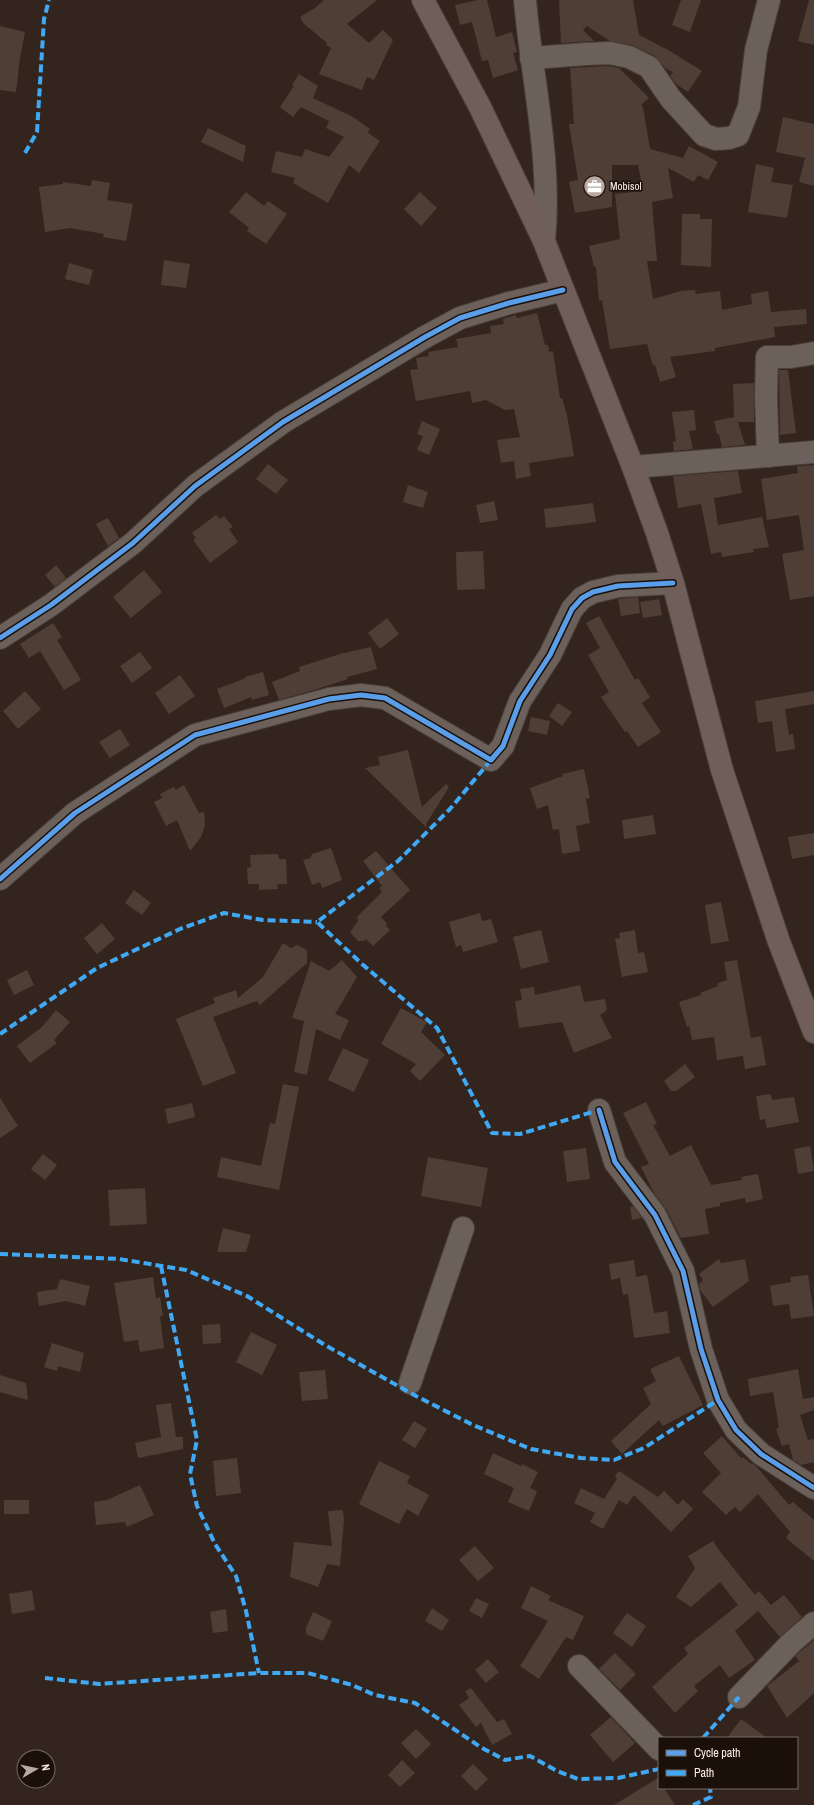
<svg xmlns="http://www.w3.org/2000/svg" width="814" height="1805" font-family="'Archivo Narrow',sans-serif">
	<rect width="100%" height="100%" fill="#33251e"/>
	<g fill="#4e3e35">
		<polygon points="324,0 377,0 347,24 369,43 383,30 393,40 374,80 367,77 362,90 319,74 331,48 326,45 327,43 303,23 300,17 315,8"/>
		<polygon points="478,0 487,0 496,37 512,32 517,52 513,53 518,70 493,78 488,60 482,61 472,22 460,25 455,5"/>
		<polygon points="559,0 633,0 639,35 670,51 702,71 688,92 676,84 670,76 673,72 665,68 655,56 632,45 610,41 587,26 583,30 594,41 561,43"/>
		<polygon points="681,0 701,0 690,32 672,25"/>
		<polygon points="809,0 814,0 814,45 798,41"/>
		<polygon points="0,26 25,32 20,58 16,92 0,90"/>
		<polygon points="609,66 619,68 649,98 641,105 643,107 650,149 683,158 689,146 718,162 708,180 698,175 694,182 668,168 673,198 652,202 657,261 647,261 653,299 681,291 695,290 696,294 720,291 722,310 752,304 751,294 768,291 771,312 806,309 807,324 774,327 775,337 715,348 715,351 670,357 676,377 660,382 655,365 653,366 647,344 610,349 602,300 599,301 596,267 594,267 589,246 620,239 615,194 643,191 638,165 612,165 612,207 575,213 569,182 578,180 569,124 574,124 570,68"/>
		<polygon points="299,74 318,86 313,98 353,117 370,129 367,132 380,141 359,173 349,165 328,203 293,183 295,178 271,172 276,151 302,157 305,149 329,157 344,137 326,128 329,121 301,107 293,117 280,107 294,86 292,85"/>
		<polygon points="783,117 814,124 814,186 799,182 805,158 776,152"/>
		<polygon points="208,128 246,146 243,162 201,142"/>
		<polygon points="756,164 774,168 771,182 793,185 787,218 748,212"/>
		<polygon points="92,180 110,183 107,200 133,204 126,241 103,237 104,234 70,228 45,232 39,187 63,184 63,182 91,186"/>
		<polygon points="246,192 264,206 268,201 287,214 266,244 247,231 249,228 229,212"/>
		<polygon points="420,192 437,208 421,226 404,209"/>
		<polygon points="682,214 700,214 700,219 712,219 711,267 681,265"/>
		<polygon points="164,260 190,264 186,288 161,285"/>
		<polygon points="69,263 93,270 89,285 65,279"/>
		<polygon points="537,313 545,345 548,345 549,352 553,351 560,398 562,398 567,415 574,456 529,463 531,476 516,479 514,461 501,463 497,440 520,437 514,409 505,410 486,400 472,403 470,391 416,401 410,370 418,369 416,358 429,356 428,352 458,347 456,339 491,333 490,326 504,324 503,319 516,315 517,318"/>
		<polygon points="779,370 788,370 796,433 780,435"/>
		<polygon points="754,383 754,422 738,422 745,445 722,447 719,434 717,434 714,421 734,417 733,384"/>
		<polygon points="694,410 696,430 689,431 693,449 674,451 673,442 676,441 672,412"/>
		<polygon points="422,421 440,429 429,455 417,450 423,436 417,434"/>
		<polygon points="268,464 288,480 276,494 256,479"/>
		<polygon points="814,465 814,596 790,600 782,554 804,550 799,515 767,520 761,479 798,473 797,466"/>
		<polygon points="738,471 742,493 714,498 718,525 762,517 769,547 753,549 754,552 722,557 721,552 711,554 701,504 678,508 673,476"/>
		<polygon points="408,485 428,492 423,508 403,502"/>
		<polygon points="494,501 498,520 480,523 476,505"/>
		<polygon points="593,503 596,522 546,528 544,509"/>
		<polygon points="216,515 220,519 224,516 233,527 229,529 238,542 210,563 193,540 196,538 192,533"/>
		<polygon points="108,518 119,538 108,546 96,524"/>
		<polygon points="483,551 485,589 457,590 456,552"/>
		<polygon points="56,565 66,578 55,587 45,575"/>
		<polygon points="144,570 162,592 131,618 113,597"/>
		<polygon points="638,597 640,613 621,616 618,599"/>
		<polygon points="659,599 662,615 643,618 640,602"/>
		<polygon points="599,616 635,680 638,678 650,697 642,703 661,732 638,747 627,731 625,732 601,697 609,692 588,655 600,648 586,623"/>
		<polygon points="387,618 399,634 380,649 368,633"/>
		<polygon points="53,623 62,637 57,640 81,680 64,690 40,651 29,658 20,644"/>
		<polygon points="371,647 377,669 347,677 348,679 314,690 279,700 272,682 300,671 299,667 340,654"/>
		<polygon points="140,652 152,668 132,683 120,666"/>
		<polygon points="263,672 269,695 252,700 251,697 224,708 217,689 246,678 245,677"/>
		<polygon points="180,675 195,696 169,714 155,693"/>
		<polygon points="25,691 41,709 18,729 3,711"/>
		<polygon points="814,691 814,704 785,709 789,735 793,734 795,749 776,752 772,721 758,723 755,701"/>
		<polygon points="558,703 572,712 562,726 549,716"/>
		<polygon points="531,717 550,721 547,735 528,731"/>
		<polygon points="120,729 130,745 110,758 99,742"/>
		<polygon points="408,750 422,807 446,784 449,787 426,824 427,828 365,768 380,765 378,757"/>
		<polygon points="584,769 590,798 586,799 590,823 576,826 580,851 562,854 559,829 553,830 548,805 537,809 530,788 563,776 562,774"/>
		<polygon points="184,785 199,813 204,812 205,825 201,837 190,851 177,820 166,826 154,802 162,798 160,794 174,787 176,790"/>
		<polygon points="653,815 656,834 624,839 622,820"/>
		<polygon points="814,833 814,855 792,859 788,837"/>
		<polygon points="331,848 342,880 322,888 320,882 312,885 303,860 310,858 312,854"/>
		<polygon points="376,851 410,890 381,917 387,924 386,926 390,930 373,946 366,939 364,941 358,941 350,932 358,921 357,917 382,892 379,888 382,886 363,861"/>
		<polygon points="278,854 279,859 286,859 287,884 277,884 278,889 259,890 259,884 248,884 247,868 251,867 250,855"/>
		<polygon points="134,890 151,903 142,915 125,903"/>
		<polygon points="721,902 729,941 711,944 705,905"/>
		<polygon points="480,913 482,921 491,919 498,942 463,952 461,945 456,947 449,922"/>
		<polygon points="102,923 115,939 97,954 84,938"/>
		<polygon points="541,930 549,962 521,969 513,937"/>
		<polygon points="635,930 638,953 644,952 648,972 622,977 615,939 620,938 619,933"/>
		<polygon points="283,943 291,948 297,945 307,950 307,963 260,1005 257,1001 213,1017 236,1073 203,1086 176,1019 215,1003 213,998 236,990 238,998 263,977"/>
		<polygon points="342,960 357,977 335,1014 349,1020 340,1040 316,1029 307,1075 294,1072 304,1021 292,1018 311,961 329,971"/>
		<polygon points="737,960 751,1038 761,1036 766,1065 745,1069 743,1056 717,1060 714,1037 692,1040 689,1026 687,1027 679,1002 701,995 700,993 718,986 718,983 727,980 724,962"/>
		<polygon points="27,970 34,985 14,995 7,980"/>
		<polygon points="580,985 584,1002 605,999 607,1010 600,1015 612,1038 574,1053 562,1022 519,1028 515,1001 522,1000 520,989 534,987 535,995"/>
		<polygon points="401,1008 427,1022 421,1032 445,1055 420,1081 410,1071 416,1064 381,1044"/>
		<polygon points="56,1010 70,1022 54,1040 57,1043 30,1063 17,1046 42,1027"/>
		<polygon points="343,1048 369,1060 354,1092 328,1080"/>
		<polygon points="685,1064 695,1077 676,1091 671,1091 664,1081"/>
		<polygon points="283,1084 299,1087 279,1190 217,1177 221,1157 261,1166 270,1123 275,1124"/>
		<polygon points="771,1094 772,1100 794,1097 799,1122 767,1128 765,1119 760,1120 756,1096"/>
		<polygon points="0,1098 18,1126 0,1138"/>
		<polygon points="646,1102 657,1124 653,1125 670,1156 691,1145 711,1185 742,1180 741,1177 758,1174 763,1199 746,1203 745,1198 720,1203 720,1206 705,1209 709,1234 681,1238 666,1209 655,1195 641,1167 649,1164 623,1113"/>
		<polygon points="192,1103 195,1117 168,1124 165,1109"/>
		<polygon points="810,1146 814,1171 798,1174 794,1149"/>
		<polygon points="586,1148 590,1179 567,1182 563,1151"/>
		<polygon points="43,1154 57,1165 45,1180 31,1169"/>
		<polygon points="428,1157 488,1168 481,1207 421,1196"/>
		<polygon points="145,1188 147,1224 110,1226 108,1190"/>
		<polygon points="633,1206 642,1218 632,1220 630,1207"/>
		<polygon points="223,1228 251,1235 246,1252 217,1252"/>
		<polygon points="719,1259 721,1263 745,1259 749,1281 713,1307 700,1290 699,1284 703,1280 699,1274"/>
		<polygon points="634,1260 636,1277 647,1275 654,1313 667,1311 670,1333 634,1338 628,1294 623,1295 620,1278 611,1280 609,1264"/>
		<polygon points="808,1275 814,1316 791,1319 789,1304 773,1306 770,1286 791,1282 790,1277"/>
		<polygon points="153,1277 156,1298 160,1297 163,1316 160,1316 164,1348 140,1352 138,1340 124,1342 114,1283"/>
		<polygon points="60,1279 90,1286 85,1306 66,1301 39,1306 37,1292 57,1289"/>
		<polygon points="220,1324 221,1343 203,1344 202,1325"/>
		<polygon points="251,1332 277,1345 262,1375 236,1362"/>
		<polygon points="52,1343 84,1353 80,1372 58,1366 57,1371 44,1367"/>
		<polygon points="679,1356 703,1405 663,1426 659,1420 622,1454 611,1441 651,1404 643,1388 656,1381 650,1369"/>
		<polygon points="798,1369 803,1399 814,1397 814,1410 800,1415 808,1440 814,1439 814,1462 801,1465 793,1460 789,1444 782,1446 776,1429 779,1428 773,1392 750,1396 748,1379"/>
		<polygon points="325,1370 328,1399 302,1401 299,1372"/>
		<polygon points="0,1375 26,1383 28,1400 0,1392"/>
		<polygon points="171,1403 176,1437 183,1437 183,1449 138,1458 135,1443 161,1437 156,1405"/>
		<polygon points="414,1421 427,1429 415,1448 402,1440"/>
		<polygon points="722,1436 741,1458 743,1457 751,1464 752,1463 756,1466 789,1505 793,1502 814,1520 814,1561 786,1538 790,1532 758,1494 740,1512 735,1507 726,1515 702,1492 721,1473 703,1453"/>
		<polygon points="493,1453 521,1466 522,1464 538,1472 530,1488 537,1491 529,1511 508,1502 514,1488 484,1474"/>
		<polygon points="237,1458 241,1493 216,1496 213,1461"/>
		<polygon points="379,1461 410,1476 407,1483 429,1495 418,1516 407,1509 399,1524 359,1504"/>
		<polygon points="619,1471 658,1497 664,1491 678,1505 683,1499 693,1509 671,1532 634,1495 627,1505 619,1500 603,1529 590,1522 595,1513 574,1503 581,1488 604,1499 617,1479 615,1476"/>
		<polygon points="140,1485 154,1515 127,1527 125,1522 96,1525 94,1502 107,1500"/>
		<rect x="4" y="1500" width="25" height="14"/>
		<polygon points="343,1510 344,1520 340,1566 327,1564 318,1587 290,1577 294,1542 332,1546 328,1511"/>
		<polygon points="713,1541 722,1554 755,1595 759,1591 771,1605 784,1595 802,1617 780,1637 758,1611 735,1631 755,1660 729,1678 720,1665 694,1686 698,1691 675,1713 652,1687 688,1654 684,1648 738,1605 720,1582 691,1607 676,1597 695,1568 688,1556"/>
		<polygon points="475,1546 494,1568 478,1581 459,1560"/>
		<polygon points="531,1586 551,1596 548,1600 584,1616 573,1640 566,1637 539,1679 520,1666 548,1621 521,1608"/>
		<polygon points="32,1590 35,1610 12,1614 9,1594"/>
		<polygon points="476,1598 489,1604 482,1618 469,1611"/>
		<polygon points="432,1608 449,1620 442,1631 425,1621"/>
		<polygon points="226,1609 228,1631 213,1633 210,1612"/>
		<polygon points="313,1612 332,1621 323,1641 306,1634 306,1628"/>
		<polygon points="627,1613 646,1626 632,1647 613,1633"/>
		<polygon points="814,1640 814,1693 787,1718 767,1686 799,1661 795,1656"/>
		<polygon points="615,1653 636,1674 620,1690 599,1669"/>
		<polygon points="488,1659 499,1672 486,1683 475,1670"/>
		<polygon points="471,1688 497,1722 504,1719 512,1734 492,1745 481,1723 476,1727 459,1705 469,1698 465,1691"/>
		<polygon points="611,1717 635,1743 613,1762 590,1735"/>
		<polygon points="741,1719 767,1738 727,1738"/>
		<polygon points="416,1729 431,1744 416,1759 401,1743"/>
		<polygon points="402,1760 415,1773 400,1787 388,1775"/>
		<polygon points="473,1764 488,1779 476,1791 461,1776"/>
		<polygon points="658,1778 659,1788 664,1788 675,1805 614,1805"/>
	</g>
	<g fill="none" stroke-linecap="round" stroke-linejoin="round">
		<defs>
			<g id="minor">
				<path d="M525,0C532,81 552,160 544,241"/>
				<polyline points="531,58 586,54 610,53 629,57 649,67 671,99 704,135 716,139 729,138 738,135 749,107 756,50 769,0"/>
				<polyline points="768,456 766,397 767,357 791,357 814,353"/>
				<polyline points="633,467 814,452"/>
				<polyline points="0,638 51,605 133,543 195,486 283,422 425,337 460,318 509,303 563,290"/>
				<polyline points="0,879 75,813 195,735 329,699 361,695 385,698 491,760 503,746 520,701 550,655 572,609 582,598 593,592 618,586 673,583"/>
				<polyline points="599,1110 615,1162 655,1215 683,1271 701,1349 718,1400 736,1430 761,1454 814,1488"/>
				<polyline points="410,1383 463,1228"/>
				<polyline points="579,1666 659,1749"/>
				<polyline points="739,1697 791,1643 814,1623"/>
			</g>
			<polyline id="highway" points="423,0 480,107 544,241 633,467 657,533 673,583 722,770 779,942 814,1032"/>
		</defs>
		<use href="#minor" stroke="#4b403a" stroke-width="24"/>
		<use href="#highway" stroke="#4b403a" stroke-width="24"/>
		<use href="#minor" stroke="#6b605a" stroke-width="22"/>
		<use href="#highway" stroke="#6f5e5a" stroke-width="22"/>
		<g stroke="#3fa9f5" stroke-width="4" stroke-dasharray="8 4" stroke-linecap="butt">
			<polyline points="25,153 37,132 44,19 49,0"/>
			<polyline points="491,760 450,809 398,861 317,922 362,964 437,1028 492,1133 520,1134 599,1110"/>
			<polyline points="0,1034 97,968 180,929 224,913 263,920 317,922"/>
			<polyline points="0,1254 119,1259 186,1270 247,1296 325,1345 416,1396 473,1425 531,1449 581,1458 614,1460 644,1448 718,1400"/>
			<polyline points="161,1266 197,1440 190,1474 197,1506 215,1544 236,1576 246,1611 259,1673"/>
			<polyline points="45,1678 99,1684 259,1673 308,1673 352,1685 375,1695 415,1703 482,1748 505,1760 530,1756 557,1771 578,1779 618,1778 659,1769"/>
			<polyline points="703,1738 739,1697"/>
			<polyline points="693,1805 711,1797 710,1788"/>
		</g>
		<defs>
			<g id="cycleway">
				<polyline points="0,638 51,605 133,543 195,486 283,422 425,337 460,318 509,303 563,290"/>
				<polyline points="0,879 75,813 195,735 329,699 361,695 385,698 491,760 503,746 520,701 550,655 572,609 582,598 593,592 618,586 673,583"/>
				<polyline points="599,1110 615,1162 655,1215 683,1271 701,1349 718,1400 736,1430 761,1454 814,1488"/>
			</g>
		</defs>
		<use href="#cycleway" stroke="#1a0f09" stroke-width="8"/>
		<use href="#cycleway" stroke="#5a9eea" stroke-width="5"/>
	</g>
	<defs>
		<symbol id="office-disc" viewBox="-11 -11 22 22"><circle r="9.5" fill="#b7a8a1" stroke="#1a0f09"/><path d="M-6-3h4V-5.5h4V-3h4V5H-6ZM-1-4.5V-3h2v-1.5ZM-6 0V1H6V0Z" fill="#fff"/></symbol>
	</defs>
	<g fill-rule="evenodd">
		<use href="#office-disc" x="582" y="174" width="25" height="25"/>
	</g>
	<g text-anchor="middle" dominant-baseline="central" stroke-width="3" stroke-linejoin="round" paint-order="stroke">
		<g font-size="11" fill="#feefe8" stroke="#1a0f09" text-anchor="start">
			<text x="610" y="186">Mobisol</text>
		</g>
	</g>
	<rect x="658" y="1737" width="140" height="52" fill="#1a0f09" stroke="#756962"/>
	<rect x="666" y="1750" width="20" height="6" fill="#5a9eea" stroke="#756962"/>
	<text x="694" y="1757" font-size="12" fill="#feefe8">Cycle path</text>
	<rect x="666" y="1770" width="20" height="6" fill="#3fa9f5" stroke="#756962"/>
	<text x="694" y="1777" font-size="12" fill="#feefe8">Path</text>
	<g transform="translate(36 1769) rotate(81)"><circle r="19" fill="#1a0f09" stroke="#756962"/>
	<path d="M0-3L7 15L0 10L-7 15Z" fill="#b7a8a1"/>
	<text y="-6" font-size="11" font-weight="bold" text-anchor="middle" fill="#feefe8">N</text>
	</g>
</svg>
